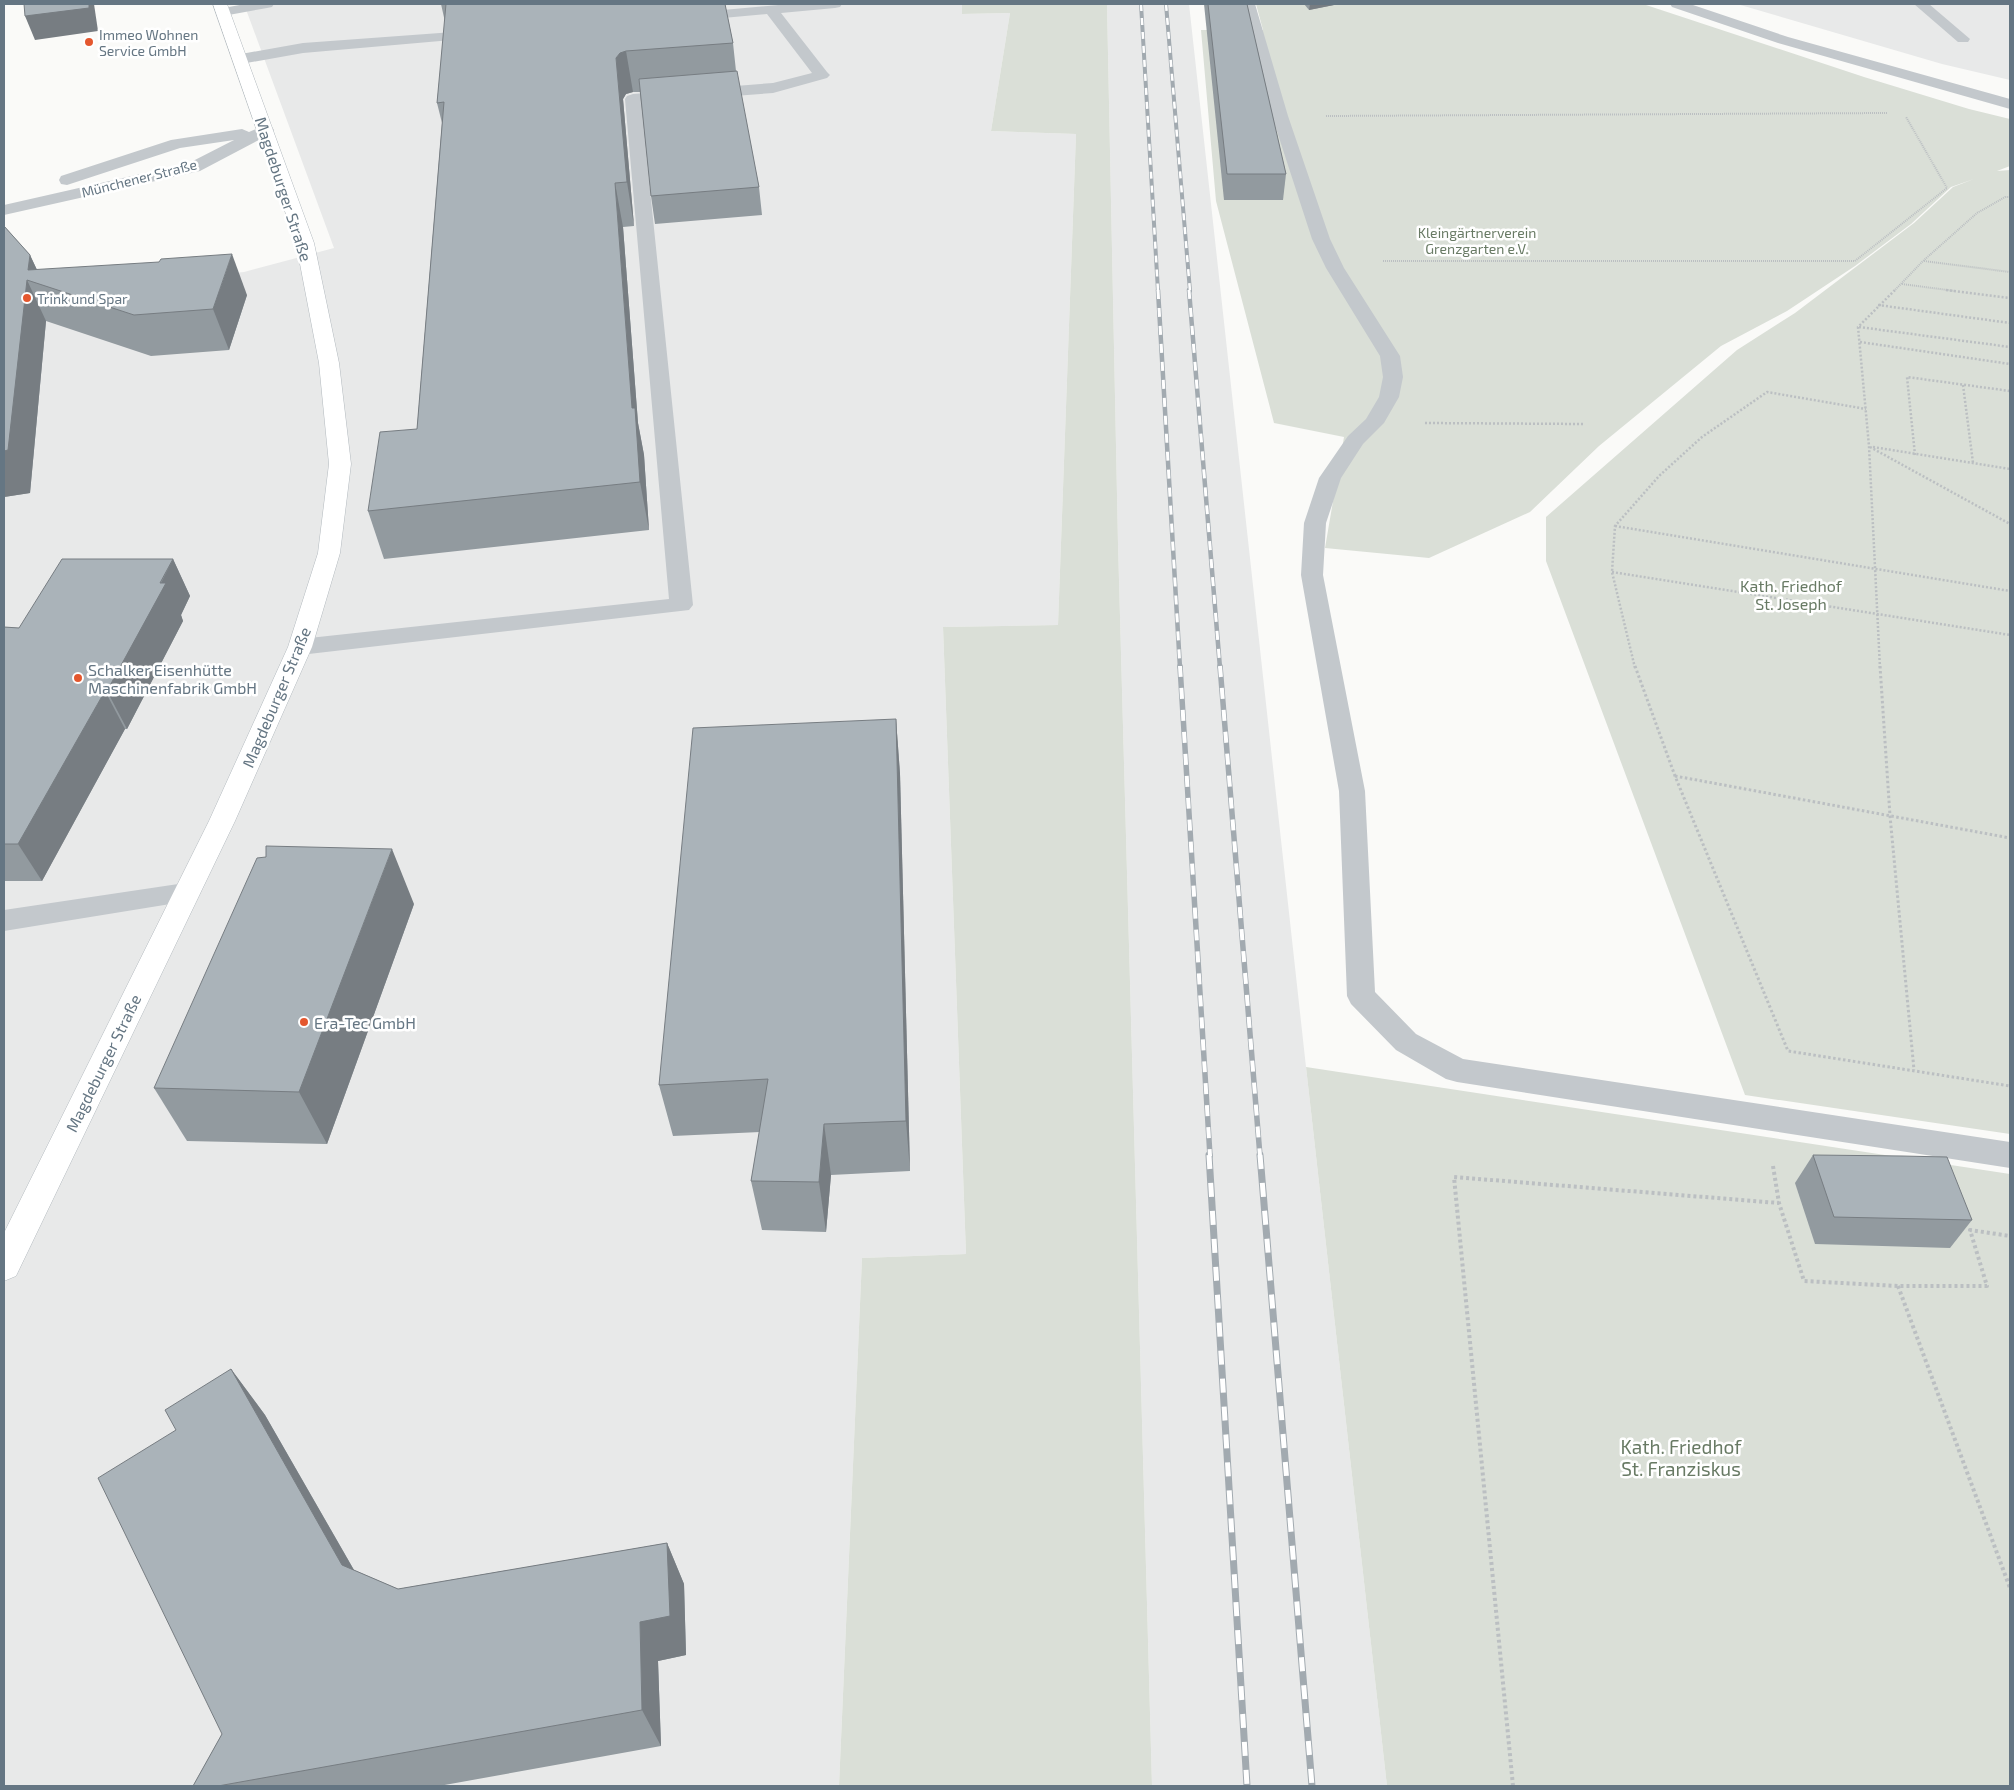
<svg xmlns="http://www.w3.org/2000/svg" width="2014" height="1790" font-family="'Exo 2',sans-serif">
	<rect width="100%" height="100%" fill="#fafaf8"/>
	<g fill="#e8e9e9">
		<polygon points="244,4 962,4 962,14 1010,13 991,131 1076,134 1058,625 943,627 966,1254 862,1258 839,1786 4,1786 4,331 162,280 244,272 334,248"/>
		<polygon points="1107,4 1189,4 1306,1067 1387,1786 1152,1786 1118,543"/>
		<polygon points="1737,4 2010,4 2010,80 1942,64"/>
	</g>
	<g fill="#dadfd7">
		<polygon points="962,4 1107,4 1118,543 1152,1786 839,1786 862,1258 966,1254 943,627 1058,625 1076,134 991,131 1010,13 962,14"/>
		<polygon points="1256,4 1643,4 1864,77 1969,109 2010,119 2010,166 1997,171 2010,170 2010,1134 1745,1095 1546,561 1546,517 1737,350 1795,313 1914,223 1953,187 1974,179 1951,187 1911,224 1855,266 1787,311 1721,346 1599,446 1530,512 1429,558 1325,548 1344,437 1274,423 1216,201 1201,30 1263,30"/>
		<polygon points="1306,1067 2010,1174 2010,1786 1387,1786"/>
	</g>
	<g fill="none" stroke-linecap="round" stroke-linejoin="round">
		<defs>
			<polygon id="secondary" points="213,4 227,4 314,243 339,363 351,464 340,553 312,647 235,821 16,1276 4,1281 4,1233 209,821 288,647 318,553 329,464 319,363 296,243"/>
		</defs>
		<use href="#secondary" stroke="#b3babf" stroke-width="1"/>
		<g stroke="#bbbfc2" stroke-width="2" stroke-dasharray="1 1" stroke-linecap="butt">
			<polyline points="1326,116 1887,113"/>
			<polyline points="1383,261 1855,261 1947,188 1906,117"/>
			<polyline points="1924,261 2010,272"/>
			<polyline points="1902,284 1955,291"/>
			<polyline points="1894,291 1923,261 1977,213 2005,197 2010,197"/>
		</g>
		<g stroke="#bbbfc2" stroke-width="2.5" stroke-dasharray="2 2" stroke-linecap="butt">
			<polyline points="1946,290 2010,298"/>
			<polyline points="1878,305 2010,323"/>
			<polyline points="1859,327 2010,347"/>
			<polyline points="1860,342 2010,364"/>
			<polyline points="1963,385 1973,463"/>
			<polyline points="1425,423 1583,424"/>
			<polyline points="1870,447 2010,524"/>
			<polyline points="1873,447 2010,469"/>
			<polyline points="1915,455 1907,377 2010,391"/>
			<polyline points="1615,526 2010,591"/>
			<polyline points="1612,572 2010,635"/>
			<polyline points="1635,668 1612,572 1615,526 1659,476 1702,437 1767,392 1866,409"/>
			<polyline points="1880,668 1869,446 1858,327 1895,290"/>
		</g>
		<g stroke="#bbbfc2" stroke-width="3" stroke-dasharray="2.5 2.5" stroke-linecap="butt">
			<polyline points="1635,666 1675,776 1788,1051 2010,1086"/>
			<polyline points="1880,666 1890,816 1914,1070"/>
			<polyline points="1675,776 2010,838"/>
		</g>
		<g stroke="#bbbfc2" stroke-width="4" stroke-dasharray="3 3" stroke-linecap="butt">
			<polyline points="1773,1166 1779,1203 1804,1281 1898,1286 1987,1286 1970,1230 2010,1236"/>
			<polyline points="1898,1286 2010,1588"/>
			<polyline points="1513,1786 1454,1177 1779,1203"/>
		</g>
		<g fill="#c3c8cc" fill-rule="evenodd">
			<polygon points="245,4 274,4 272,7 267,8 223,16 218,15 216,12 218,9"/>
			<polygon points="789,4 842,4 840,7 835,8 781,13 827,72 830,75 827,78 773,93 641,103 693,605 689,610 300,655 292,652 288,647 292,642 300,639 669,599 625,99 627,96 633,94 773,83 812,73 767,14 690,21 685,20 683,17 685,14 690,13"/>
			<polygon points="1241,4 1255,4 1288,116 1330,239 1344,268 1400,356 1403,377 1399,397 1384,423 1363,444 1341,478 1326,523 1323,575 1365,791 1375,992 1416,1034 1463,1059 2010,1142 2010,1168 1457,1082 1446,1079 1396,1050 1351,1004 1347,996 1339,791 1301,575 1304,523 1319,478 1348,436 1366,419 1379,397 1383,377 1380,356 1326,268 1312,239 1272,116"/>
			<polygon points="1670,4 1690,4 1788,37 2010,99 2010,109 1778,43 1672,7"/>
			<polygon points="1914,4 1929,4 1970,39 1968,42 1958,42"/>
			<polygon points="481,30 486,31 488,34 486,37 303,53 241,64 236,62 233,59 236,56 241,54 303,43"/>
			<polygon points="185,883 195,886 199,893 195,900 4,931 4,910"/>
		</g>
		<polygon fill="#c3c8cc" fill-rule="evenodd" points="266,125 272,127 274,130 272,133 200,171 4,215 4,205 189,163 234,140 180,148 67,185 61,184 59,180 61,176 171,140 242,129 249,132"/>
		<use href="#secondary" fill="#fff" fill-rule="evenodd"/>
		<defs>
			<g id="rail-far3">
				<polyline points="1141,4 1158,291"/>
				<polyline points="1166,4 1190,291"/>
			</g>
			<g id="rail-far2">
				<polyline points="1158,290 1180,668"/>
				<polyline points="1189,290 1220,668"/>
			</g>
			<g id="rail-far1">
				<polyline points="1180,666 1210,1156"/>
				<polyline points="1220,666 1260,1156"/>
			</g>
			<g id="rail">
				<polyline points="1209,1155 1247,1786"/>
				<polyline points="1260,1155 1312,1786"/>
			</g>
		</defs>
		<use href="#rail-far3" stroke="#a2aab0" stroke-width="4"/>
		<use href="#rail-far2" stroke="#a2aab0" stroke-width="4.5"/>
		<use href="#rail-far1" stroke="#a2aab0" stroke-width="5.5"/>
		<use href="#rail" stroke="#a2aab0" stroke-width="7"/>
		<use href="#rail-far3" stroke="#fff" stroke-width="2.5" stroke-dasharray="7" stroke-linecap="butt"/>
		<use href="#rail-far2" stroke="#fff" stroke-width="3" stroke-dasharray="9" stroke-linecap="butt"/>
		<use href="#rail-far1" stroke="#fff" stroke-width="4" stroke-dasharray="11" stroke-linecap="butt"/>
		<use href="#rail" stroke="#fff" stroke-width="5" stroke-dasharray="14" stroke-linecap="butt"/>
	</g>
	<g fill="#929a9f">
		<polygon points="441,4 725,4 733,43 736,71 759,187 762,215 655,224 651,196 640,92 633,92 626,94 623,99 634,226 623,227 638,423 644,455 649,530 384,559 368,511 417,429 442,123 437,103 445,22"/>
		<polygon points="1204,4 1247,4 1286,174 1283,200 1224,200"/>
		<polygon points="1304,4 1339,4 1309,10"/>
		<polygon points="4,226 30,255 37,270 247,295 229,350 151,356 46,321 30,493 4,497"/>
		<polygon points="173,559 190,596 181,615 183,621 127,729 125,729 42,881 4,881 4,627 19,628"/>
		<polygon points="896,719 900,774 910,1171 831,1175 826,1232 762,1230 751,1181 760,1132 673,1136 659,1085"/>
		<polygon points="414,904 327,1144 187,1141 154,1088"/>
		<polygon points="1813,1155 1972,1220 1950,1248 1815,1244 1795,1183"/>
		<polygon points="231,1369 265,1415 354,1570 398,1589 667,1543 684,1584 686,1655 658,1661 661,1746 439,1786 193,1786 222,1734 176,1430"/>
	</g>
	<g fill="#777d82">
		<polygon points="89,4 94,4 98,31 35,40 25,16"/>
		<polygon points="1310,4 1339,4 1309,10"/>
		<polygon points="626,51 633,92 626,94 623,99 634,226 627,182 616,58 620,53"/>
		<polygon points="615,183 623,227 638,423 644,455 649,530 640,482 632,408"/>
		<polygon points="232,254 247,295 229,350 213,309"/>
		<polygon points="30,255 44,285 28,270"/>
		<polygon points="27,280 46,321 30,493 4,497 4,451"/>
		<polygon points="173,559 190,596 181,615 183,621 127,729 107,691"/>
		<polygon points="105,691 125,729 42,881 18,844"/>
		<polygon points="896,719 900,774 910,1171 906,1121"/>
		<polygon points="392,849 414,904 327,1144 299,1092"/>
		<polygon points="824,1124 831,1175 826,1232 819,1182"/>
		<polygon points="231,1369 265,1415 374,1605 342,1565"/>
		<polygon points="667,1543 684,1584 686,1655 658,1661 661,1746 642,1710 640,1622"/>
	</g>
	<g fill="#aab3b9" stroke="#777d82">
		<polygon points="24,4 89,4 89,8 25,16"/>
		<polygon points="446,4 725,4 733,43 626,51 620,53 616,58 627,182 615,183 632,408 635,408 640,482 368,511 380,432 417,429 444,102 437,103"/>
		<polygon points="1208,4 1247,4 1286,174 1227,174"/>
		<polygon points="737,71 759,187 651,196 639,79"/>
		<polygon points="4,226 30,255 28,270 159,262 161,259 232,254 213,309 134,315 27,280 8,450 4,451"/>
		<polygon points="62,559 173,559 160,583 166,583 107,691 105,691 18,844 4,844 4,627 19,628"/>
		<polygon points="896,719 906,1121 824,1124 819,1182 751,1181 768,1079 659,1085 693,728"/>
		<polygon points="266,846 392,849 299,1092 154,1088 257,858 266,857"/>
		<polygon points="1813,1155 1902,1156 1947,1157 1972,1220 1834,1217"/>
		<polygon points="231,1369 342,1565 398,1589 667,1543 670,1616 640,1622 642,1710 218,1786 193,1786 222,1734 98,1478 176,1430 165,1410"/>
	</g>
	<g fill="#e4572e" stroke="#fff" stroke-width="2">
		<circle cx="89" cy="42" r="5"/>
		<circle cx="27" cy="298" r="5"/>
		<circle cx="78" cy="678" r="5"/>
		<circle cx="304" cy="1022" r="5"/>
	</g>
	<g text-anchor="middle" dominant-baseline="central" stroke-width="5" stroke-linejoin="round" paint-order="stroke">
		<g font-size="14" fill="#657683" stroke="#fff" text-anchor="start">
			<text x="99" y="34">Immeo Wohnen<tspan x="99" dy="16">Service GmbH</tspan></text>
			<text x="37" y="298">Trink und Spar</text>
		</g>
		<g font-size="14" fill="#657683" stroke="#fff">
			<text transform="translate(139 178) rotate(-14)">Münchener Straße</text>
		</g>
		<g font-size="14" fill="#687a64" stroke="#fff">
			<text x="1477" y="232">Kleingärtnerverein<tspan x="1477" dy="16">Grenzgarten e.V.</tspan></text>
		</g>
		<g font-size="16" fill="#657683" stroke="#fff">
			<text transform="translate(284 189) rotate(72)">Magdeburger Straße</text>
			<text transform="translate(276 697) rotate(-67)">Magdeburger Straße</text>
			<text transform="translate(103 1063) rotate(-64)">Magdeburger Straße</text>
		</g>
		<g font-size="16" fill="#687a64" stroke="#fff">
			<text x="1791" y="585">Kath. Friedhof<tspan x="1791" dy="18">St. Joseph</tspan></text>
		</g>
		<g font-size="16" fill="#657683" stroke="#fff" text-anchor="start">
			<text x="88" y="669">Schalker Eisenhütte<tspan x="88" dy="18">Maschinenfabrik GmbH</tspan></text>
			<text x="314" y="1022">Era-Tec GmbH</text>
		</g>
		<g font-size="19" fill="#687a64" stroke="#fff">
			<text x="1681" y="1446">Kath. Friedhof<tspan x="1681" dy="22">St. Franziskus</tspan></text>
		</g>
	</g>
	<rect width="2014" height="1790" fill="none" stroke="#657683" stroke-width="10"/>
</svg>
